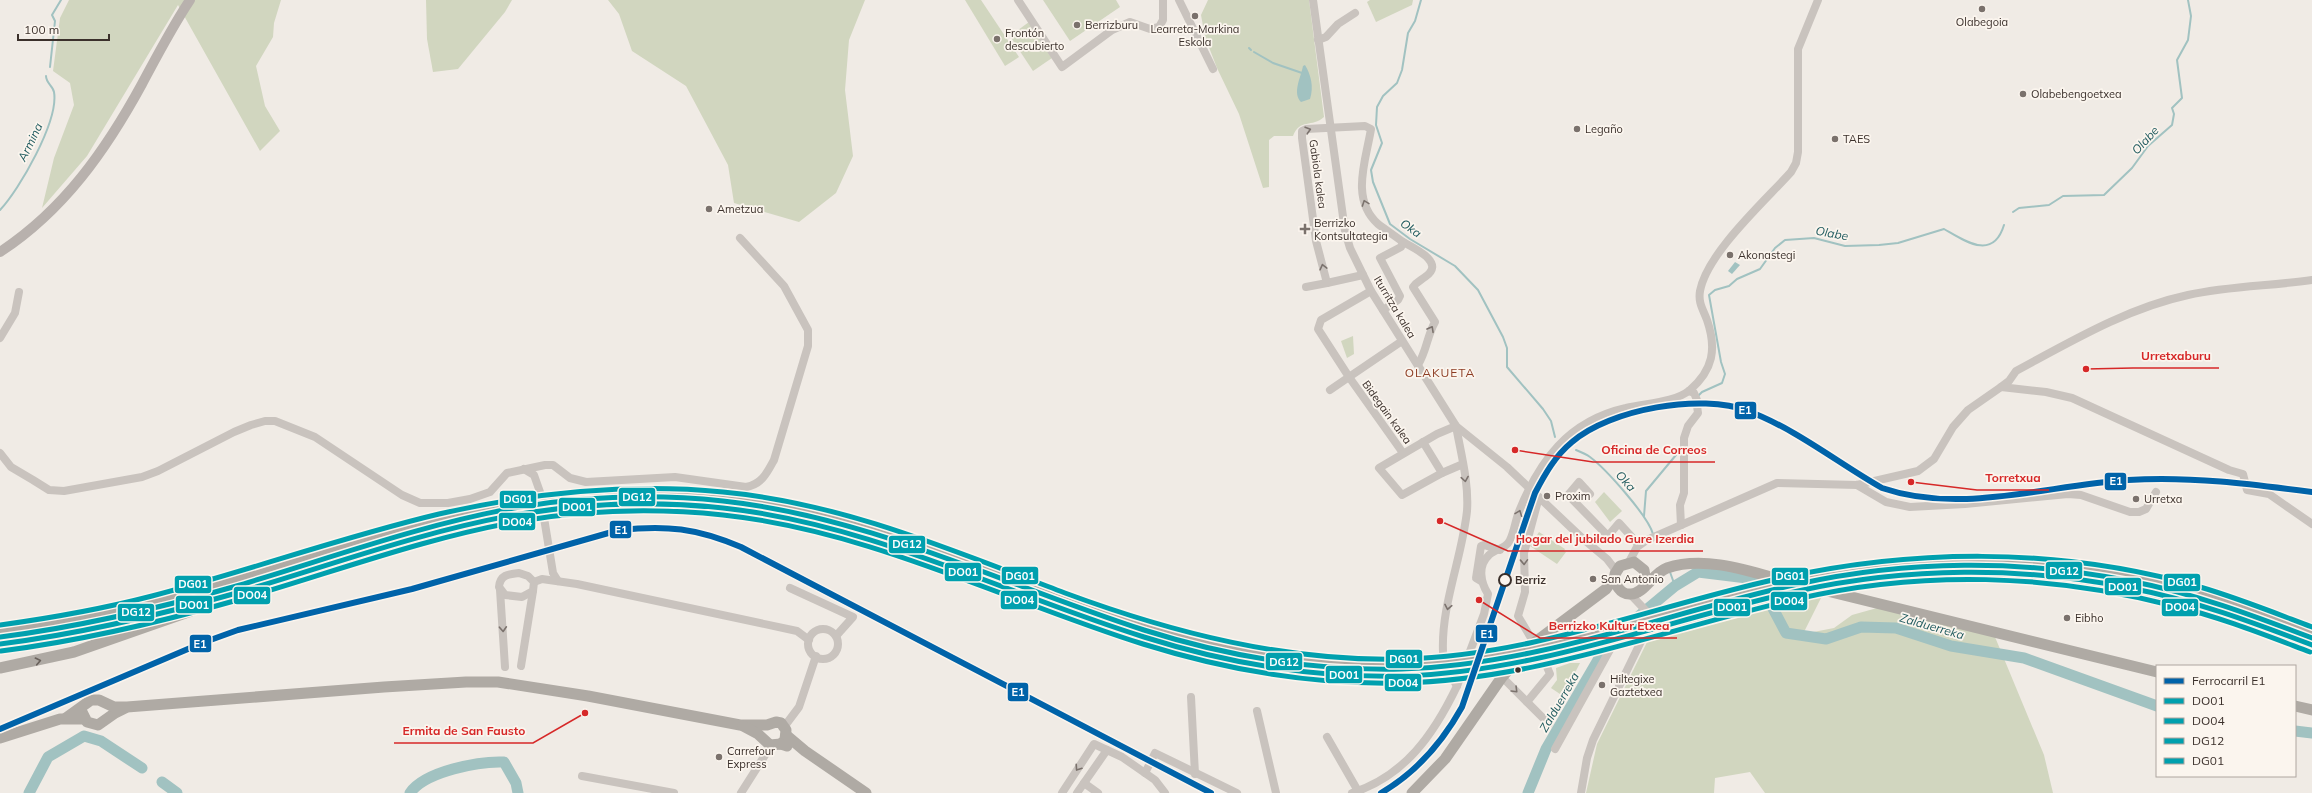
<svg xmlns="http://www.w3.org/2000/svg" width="2312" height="793" font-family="Mulish,sans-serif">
	<rect width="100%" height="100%" fill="#f0ebe5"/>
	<g fill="#d1d6bf">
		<polygon points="69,0 281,0 274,23 273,37 256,66 265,106 280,131 260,151 178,5 87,156 42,208 54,158 74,105 70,83 53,71 60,18"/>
		<polygon points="426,0 512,0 505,12 458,69 433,72 427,39"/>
		<polygon points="608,0 865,0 849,40 845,90 853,156 836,193 799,222 734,203 728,165 686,86 632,51 619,14"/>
		<polygon points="965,0 981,0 1019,57 1005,66"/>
		<polygon points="1043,0 1116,0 1120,7 1070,41"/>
		<path d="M1208,0H1309L1324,117C1312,128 1300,118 1293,136H1274L1269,140V187L1263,188L1239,114L1217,68L1205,37L1201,15Z"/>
		<polygon points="1370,0 1413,0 1412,5 1376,22 1367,2"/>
		<polygon points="1029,22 1052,58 1033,71 1010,36"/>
		<polygon points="1353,336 1354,354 1347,358 1341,341"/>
		<polygon points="1604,492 1622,511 1610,522 1595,502"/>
		<polygon points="1539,532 1565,549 1564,551 1566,552 1557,564 1530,546"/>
		<polygon points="1822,596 1803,634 1834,628 1852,615 1877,608 1995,637 2044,755 2053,793 1765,793 1750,772 1715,778 1714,793 1586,793 1597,744 1649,638"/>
		<polygon points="1570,663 1580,663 1563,696 1551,688 1557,680 1556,668"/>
	</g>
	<g fill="#a1c2c1">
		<path d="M1305,65C1311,75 1314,87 1310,99L1301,102C1292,93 1301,77 1303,66Z"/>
		<polygon points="1735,262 1740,265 1732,274 1728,271"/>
	</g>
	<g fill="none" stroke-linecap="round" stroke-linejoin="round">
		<g stroke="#a1c2c1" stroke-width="2">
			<polyline points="1421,0 1415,21 1408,33 1402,70 1397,83 1383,96 1377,107 1376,125 1382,143 1371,170 1373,182 1390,224 1410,239 1455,266 1478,290 1503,337 1507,348 1507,367 1543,409 1551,421 1555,437"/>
			<polyline points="1249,48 1251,50"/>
			<polyline points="1254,52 1273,63 1302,73"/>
			<polyline points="50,67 55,21 52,15 61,0"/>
			<path d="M0,210C19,190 59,121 54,92C53,86 46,83 46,76"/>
			<polyline points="2013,212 2019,208 2049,205 2063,196 2104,195 2132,168 2148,146 2172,125 2174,114 2172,108 2182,98 2177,60 2188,40 2191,16 2188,0"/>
			<path d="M1698,396L1702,392L1722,383L1725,374L1721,362L1709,295L1715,290L1729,286L1737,279L1760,269L1775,248L1785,240L1814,238L1845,246L1879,245L1898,243L1944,229C1965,241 1993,261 2004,225"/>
			<path d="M1576,450C1581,452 1586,454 1590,457C1606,469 1648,516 1653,534"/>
			<polyline points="1644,516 1646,491 1681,449"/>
			<polyline points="1670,572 1675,586"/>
		</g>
		<g stroke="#a1c2c1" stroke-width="11">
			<polyline points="2295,731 2312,733"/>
			<polyline points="162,782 177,793"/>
			<polyline points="29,793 48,757 84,736 101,741 142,768"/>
			<path d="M410,793C425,771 480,761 504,762L516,783L518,793"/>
			<polyline points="1528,793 1546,749 1605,648 1639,616 1675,586 1698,572 1747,578 1760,584 1786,633 1826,639 1861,627 1896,628 1951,646 2024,658 2157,706"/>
		</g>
		<g stroke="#c9c3be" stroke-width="8">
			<polyline points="1018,0 1062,67 1112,30 1130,22 1150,29 1159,27 1163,20 1163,0"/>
			<polyline points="1179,0 1213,69"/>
			<polyline points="1313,0 1345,231 1350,248 1371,291 1456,426 1507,467 1582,538 1607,559 1614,568 1615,574"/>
			<polyline points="1318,40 1326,37 1338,24 1355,13"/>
			<path d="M1403,242C1416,249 1446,263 1425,277C1420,281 1416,282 1413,287L1435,322C1427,336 1427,350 1418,365"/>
			<path d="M1363,275L1327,283L1316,241L1302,138V131L1306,129L1365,126L1371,129C1366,160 1350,199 1378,224C1386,230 1395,236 1403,242L1401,247L1380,258L1400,296L1398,300L1383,310"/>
			<polyline points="1306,287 1327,283"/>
			<polyline points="0,338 15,313 19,292"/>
			<polyline points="1402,341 1349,377 1403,453"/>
			<path d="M2001,387L2009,381L2016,371C2070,342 2127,308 2188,295C2229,286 2271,286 2312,280"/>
			<polyline points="1330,390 1349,377 1318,329 1321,320 1371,291"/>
			<polyline points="1689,391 1694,393 1697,400"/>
			<polyline points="1423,442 1442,473"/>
			<path d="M0,453L11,467L33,480L49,490L64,491L142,477L158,471L234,432L251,425L265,421H275L315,437L402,495L420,503H448L470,499L490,492L507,473L545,465H553L570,478L586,482L675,477L746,487C762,484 767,473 774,460L808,346V330L784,286L740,238"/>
			<path d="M1463,464L1442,473L1402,495L1379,468L1437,434L1456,426C1461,454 1469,483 1467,511C1462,558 1441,605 1443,652C1444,664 1451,677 1457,686L1484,614L1488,594C1481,583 1477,566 1489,555C1495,549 1506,549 1510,540C1514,532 1515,523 1518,514C1539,461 1568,421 1626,408C1646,403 1674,403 1690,390C1713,370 1717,349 1707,320C1703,309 1698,303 1700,291C1707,253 1765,201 1791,172L1796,163L1798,152V49L1818,0"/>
			<polyline points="524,469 534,475 540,492"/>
			<polyline points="1857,485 1886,502 1910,507 1965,504 2068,494 2081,495 2130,512 2139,512 2146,509 2156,492"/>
			<polyline points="1590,494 1579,482 1568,495 1608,536 1619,523 1639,545"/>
			<polyline points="544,518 553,573 558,581"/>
			<polyline points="1681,525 1680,505 1684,493 1684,438 1688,426 1698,413 1697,406"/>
			<polyline points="1629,562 1637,547 1647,540 1777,483 1857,485 1918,471 1934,459 1953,427 1968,410 2001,387 2046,392 2072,398 2229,470 2243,474 2247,490 2269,494 2312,524"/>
			<path d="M519,573L528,576L534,582L533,591L522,597L505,595L499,587C500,575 508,574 519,573Z"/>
			<polyline points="1481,581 1476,578 1481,546 1484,545 1500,550"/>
			<polyline points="534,582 542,579 577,584 797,631 809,640"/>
			<polyline points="790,588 853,617 836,636"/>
			<polyline points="500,590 505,667"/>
			<circle cx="823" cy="644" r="15"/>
			<polyline points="1534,643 1518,616 1525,592 1524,553 1539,497"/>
			<polyline points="521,666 533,591"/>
			<polyline points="1502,677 1549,724"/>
			<polyline points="1191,697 1195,774"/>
			<polyline points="1527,702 1550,674 1541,653"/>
			<polyline points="1257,711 1276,793"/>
			<polyline points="784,727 799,707 816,656"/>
			<polyline points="1327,737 1358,791"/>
			<polyline points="1555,749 1612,646 1621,643"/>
			<polyline points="582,776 674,793"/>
			<polyline points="1084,783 1098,793"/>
			<polyline points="741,793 767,752"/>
			<polyline points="1062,793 1094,744 1122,757 1145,773"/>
			<polyline points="1077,793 1107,750"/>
			<polyline points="1165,793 1155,780 1145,773 1155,753 1237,793"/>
			<path d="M1352,793C1405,776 1434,734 1457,686"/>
			<polyline points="1581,793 1587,758 1593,740 1649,625 1649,614 1631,595"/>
		</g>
		<path stroke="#b8b1ad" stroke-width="10" d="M0,252C64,210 106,150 142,84C157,56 172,27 190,0"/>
		<g stroke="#afaaa4" stroke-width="11">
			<path d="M1839,573C1959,558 2078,560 2195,593C2235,604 2274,619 2312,635"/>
			<path d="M1856,580C1944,572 2031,569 2118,585C2185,597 2249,621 2312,645"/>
			<path d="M1646,583L1644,570L1634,562L1620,566L1615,574C1614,584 1620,595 1631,594C1644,594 1653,573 1667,568C1708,554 1757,574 1796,584"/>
			<polyline points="1815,588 2157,672"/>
			<polyline points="1673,614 1757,591"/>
			<polyline points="1676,623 1758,601"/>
			<path d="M0,632C142,618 273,563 410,528C516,502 618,490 727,499C846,510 957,560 1068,601C1191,646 1307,671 1439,664"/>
			<path d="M0,644C90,634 181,609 268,583C301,573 334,561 367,552C405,541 444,532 483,523C507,518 531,512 556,509C613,503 670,503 727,508C754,511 781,517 807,523C924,550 1032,602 1145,637C1242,667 1338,680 1439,674"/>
			<polyline points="0,668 74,652 191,611"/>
			<polyline points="2295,706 2312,710"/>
			<polyline points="82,712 87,722 98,725 115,713 125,708"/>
			<polyline points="66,718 91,700 99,700 114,707 127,707 384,687 466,682 498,682 588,696 740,725 767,725 776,722 781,723 786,730 785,740 781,744"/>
			<polyline points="743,726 758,734 770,745 781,744 787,746"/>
			<polyline points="786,735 805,751 866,793"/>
			<polyline points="0,738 60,719 84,719"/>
			<polyline points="1412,793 1445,759 1502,677 1520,657 1534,643 1606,589 1614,578"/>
		</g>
		<g stroke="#afaaa4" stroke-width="11">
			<polyline points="1757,591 1839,573"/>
			<polyline points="1758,601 1856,580"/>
			<path d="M1439,664C1520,655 1594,636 1673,614"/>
			<polyline points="1439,674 1485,668 1580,650 1676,623"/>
		</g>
		<defs>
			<path id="bus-1" d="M0,644C79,634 156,616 233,594C329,566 422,531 520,514C587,503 656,501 723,508C871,524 1003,593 1144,637C1226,663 1316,678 1402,676C1539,672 1666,620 1798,591C1907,567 2021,566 2130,588C2193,600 2252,622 2312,645"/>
			<path id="bus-2" d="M1,651C80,641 157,623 234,601C329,574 423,538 521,521C587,510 656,508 723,515C871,531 1003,600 1143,644C1226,670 1314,685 1401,683C1537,680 1665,629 1797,599C1921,570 2051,574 2174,606C2220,617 2265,635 2310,652"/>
			<path id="bus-3" d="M0,637C79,627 156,609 233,587C328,559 422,524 520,507C587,496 656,494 723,501C871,517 1004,585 1144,630C1226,656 1316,671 1402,669C1539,665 1666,613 1798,584C1907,560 2021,559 2130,581C2193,593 2252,615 2312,638"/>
			<path id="bus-4" d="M0,625C51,618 102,609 152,596C248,571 342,537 439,514C531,493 629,483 723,492C843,503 954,551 1065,593C1173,633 1287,662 1403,659C1527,656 1644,610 1764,582C1907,548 2057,546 2200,587C2238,598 2275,613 2312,627"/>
		</defs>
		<use href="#bus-1" stroke="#fbf5ee" stroke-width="8"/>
		<use href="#bus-2" stroke="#fbf5ee" stroke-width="8"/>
		<use href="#bus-3" stroke="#fbf5ee" stroke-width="8"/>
		<use href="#bus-4" stroke="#fbf5ee" stroke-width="8"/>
		<use href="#bus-1" stroke="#00a0ae" stroke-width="5"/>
		<use href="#bus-2" stroke="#00a0ae" stroke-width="5"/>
		<use href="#bus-3" stroke="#00a0ae" stroke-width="5"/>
		<use href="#bus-4" stroke="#00a0ae" stroke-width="5"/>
		<defs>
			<g id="rail-1">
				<path d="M0,729L202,643L238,630L412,589L619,530C667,525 696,528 741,547L1211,793"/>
				<path d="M1381,793C1417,772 1442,743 1462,707L1535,493C1545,474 1555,456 1572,442C1610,409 1701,393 1748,411C1796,429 1838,463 1882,488C1961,515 2047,485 2128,480C2190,476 2251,484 2312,492"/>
			</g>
		</defs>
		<use href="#rail-1" stroke="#fbf5ee" stroke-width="9"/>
		<use href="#rail-1" stroke="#0063a9" stroke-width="6"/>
	</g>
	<defs><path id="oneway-chevron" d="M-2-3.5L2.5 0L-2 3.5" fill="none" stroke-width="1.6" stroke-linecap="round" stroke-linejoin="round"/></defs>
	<g stroke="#7b726d">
		<use href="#oneway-chevron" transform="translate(1308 130) rotate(-16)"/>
		<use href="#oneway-chevron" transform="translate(1365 203) rotate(-110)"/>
		<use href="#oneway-chevron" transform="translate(1323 267) rotate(-104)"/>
		<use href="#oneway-chevron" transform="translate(1431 329) rotate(-61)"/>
		<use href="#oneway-chevron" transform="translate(1465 479) rotate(81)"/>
		<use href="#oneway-chevron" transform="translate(1519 513) rotate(-69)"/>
		<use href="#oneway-chevron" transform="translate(1524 562) rotate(88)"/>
		<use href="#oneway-chevron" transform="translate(1448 607) rotate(101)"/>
		<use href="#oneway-chevron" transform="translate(503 629) rotate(87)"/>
		<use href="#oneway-chevron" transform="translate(1515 690) rotate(45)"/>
		<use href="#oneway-chevron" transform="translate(1078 768) rotate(124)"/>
	</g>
	<use stroke="#69615b" href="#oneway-chevron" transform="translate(38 661) rotate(-12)"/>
	<g fill="#7a716c" stroke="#fbf5ee" stroke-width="1.5">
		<circle cx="1982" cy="9" r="4"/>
		<circle cx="1195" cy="16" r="4"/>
		<circle cx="1077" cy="25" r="4"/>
		<circle cx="997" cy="39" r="4"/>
		<circle cx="2023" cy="94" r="4"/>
		<circle cx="1577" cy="129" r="4"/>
		<circle cx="1835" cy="139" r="4"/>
		<circle cx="709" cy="209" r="4"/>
		<path d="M1303 223h4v4h4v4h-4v4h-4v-4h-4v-4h4z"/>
		<circle cx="1730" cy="255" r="4"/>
		<circle cx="1547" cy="496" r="4"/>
		<circle cx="2136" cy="499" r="4"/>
		<circle cx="1593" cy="579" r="4"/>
		<circle cx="2067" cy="618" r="4"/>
		<circle cx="1602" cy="685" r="4"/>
		<circle cx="719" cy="757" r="4"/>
	</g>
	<circle fill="#fbf5ee" stroke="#3b302b" stroke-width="2" cx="1505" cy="580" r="6"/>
	<circle fill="#3b302b" stroke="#fbf5ee" stroke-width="1.5" cx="1518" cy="670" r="3.5"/>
	<g text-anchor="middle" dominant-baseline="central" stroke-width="3.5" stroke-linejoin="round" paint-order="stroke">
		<g font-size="11" fill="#3b302b" stroke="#fbf5ee" text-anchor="start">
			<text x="1982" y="22" text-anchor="middle">Olabegoia</text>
			<text x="1085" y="25">Berrizburu</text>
			<text x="1195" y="29" text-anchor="middle">Learreta-Markina<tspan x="1195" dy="13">Eskola</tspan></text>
			<text x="1005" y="33">Frontón<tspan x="1005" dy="13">descubierto</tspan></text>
			<text x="2031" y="94">Olabebengoetxea</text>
			<text x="1585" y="129">Legaño</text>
			<text x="1843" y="139">TAES</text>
			<text x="717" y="209">Ametzua</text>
			<text x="1314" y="223">Berrizko<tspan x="1314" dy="13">Kontsultategia</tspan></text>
			<text x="1738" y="255">Akonastegi</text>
			<text x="1555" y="496">Proxim</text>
			<text x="2144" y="499">Urretxa</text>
			<text x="1601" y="579">San Antonio</text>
			<text x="2075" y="618">Eibho</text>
			<text x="1610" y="679">Hiltegixe<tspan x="1610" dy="13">Gaztetxea</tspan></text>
			<text x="727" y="751">Carrefour<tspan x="727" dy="13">Express</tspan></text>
		</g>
		<g font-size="11" fill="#3b302b" stroke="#fbf5ee">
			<text transform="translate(1318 174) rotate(82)">Gabiola kalea</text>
			<text transform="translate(1395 307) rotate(59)">Iturritza kalea</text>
			<text transform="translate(1387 412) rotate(54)">Bidegain kalea</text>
		</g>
		<g font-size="11" font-weight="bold" fill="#3b302b" stroke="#fbf5ee" text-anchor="start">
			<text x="1515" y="580">Berriz</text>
		</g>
		<g font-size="12" font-style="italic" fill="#1f5a5e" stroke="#fbf5ee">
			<text transform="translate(2145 140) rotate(-47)">Olabe</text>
			<text transform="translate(30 142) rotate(-64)">Armina</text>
			<text transform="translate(1411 228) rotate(35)">Oka</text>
			<text transform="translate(1832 233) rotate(10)">Olabe</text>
			<text transform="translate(1626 481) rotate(48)">Oka</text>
			<text transform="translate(1932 626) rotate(16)">Zalduerreka</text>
			<text transform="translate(1559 702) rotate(-60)">Zalduerreka</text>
		</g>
		<g font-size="12" letter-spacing="1" fill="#8c3b22" stroke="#fbf5ee">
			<text x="1440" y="372">OLAKUETA</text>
		</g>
	</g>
	<path fill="none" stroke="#d62828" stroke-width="1.5" d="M2086 369L2133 368H2219M1515 450L1593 462H1715M1911 482L1977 490H2049M1440 521L1508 551H1703M1479 600L1540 638H1677M585 713L533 743H394"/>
	<g fill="#d62828" stroke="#fbf5ee" stroke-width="1.5">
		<circle cx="2086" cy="369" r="4"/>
		<circle cx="1515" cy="450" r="4"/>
		<circle cx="1911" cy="482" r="4"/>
		<circle cx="1440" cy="521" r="4"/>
		<circle cx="1479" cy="600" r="4"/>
		<circle cx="585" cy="713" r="4"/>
	</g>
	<g font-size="12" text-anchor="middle" font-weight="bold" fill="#d62828" stroke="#fbf5ee" stroke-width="3.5" stroke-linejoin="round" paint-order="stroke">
		<text x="2176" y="360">Urretxaburu</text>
		<text x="1654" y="454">Oficina de Correos</text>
		<text x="2013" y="482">Torretxua</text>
		<text x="1605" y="543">Hogar del jubilado Gure Izerdia</text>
		<text x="1609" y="630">Berrizko Kultur Etxea</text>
		<text x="464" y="735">Ermita de San Fausto</text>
	</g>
	<g stroke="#fbf5ee" stroke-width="1.5">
		<rect x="1734" y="401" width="23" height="19" rx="4" fill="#0063a9"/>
		<rect x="2104" y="472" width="23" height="19" rx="4" fill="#0063a9"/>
		<rect x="618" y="487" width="38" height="20" rx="4" fill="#00a0ae"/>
		<rect x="499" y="490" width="38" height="19" rx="4" fill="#00a0ae"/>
		<rect x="558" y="497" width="38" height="20" rx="4" fill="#00a0ae"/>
		<rect x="498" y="512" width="38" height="19" rx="4" fill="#00a0ae"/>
		<rect x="609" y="520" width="23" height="19" rx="4" fill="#0063a9"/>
		<rect x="888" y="535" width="38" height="19" rx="4" fill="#00a0ae"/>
		<rect x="2045" y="561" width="38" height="19" rx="4" fill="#00a0ae"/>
		<rect x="944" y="562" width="38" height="20" rx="4" fill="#00a0ae"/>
		<rect x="1001" y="566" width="38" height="19" rx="4" fill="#00a0ae"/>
		<rect x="1771" y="567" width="38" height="19" rx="4" fill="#00a0ae"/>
		<rect x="2163" y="573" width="38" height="19" rx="4" fill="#00a0ae"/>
		<rect x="174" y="575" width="38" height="19" rx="4" fill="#00a0ae"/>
		<rect x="2104" y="577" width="38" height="19" rx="4" fill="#00a0ae"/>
		<rect x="233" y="586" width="38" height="19" rx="4" fill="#00a0ae"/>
		<rect x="1000" y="590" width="38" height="20" rx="4" fill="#00a0ae"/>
		<rect x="1770" y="591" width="38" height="20" rx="4" fill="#00a0ae"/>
		<rect x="175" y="595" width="38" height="19" rx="4" fill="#00a0ae"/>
		<rect x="1713" y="598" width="38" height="19" rx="4" fill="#00a0ae"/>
		<rect x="2161" y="598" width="38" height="19" rx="4" fill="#00a0ae"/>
		<rect x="117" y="603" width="38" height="19" rx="4" fill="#00a0ae"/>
		<rect x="1475" y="624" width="23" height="19" rx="4" fill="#0063a9"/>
		<rect x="189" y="634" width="23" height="19" rx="4" fill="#0063a9"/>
		<rect x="1385" y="649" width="38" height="20" rx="4" fill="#00a0ae"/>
		<rect x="1265" y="652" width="38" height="19" rx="4" fill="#00a0ae"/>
		<rect x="1325" y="665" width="38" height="19" rx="4" fill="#00a0ae"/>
		<rect x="1384" y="673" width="38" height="19" rx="4" fill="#00a0ae"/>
		<rect x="1007" y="682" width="22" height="20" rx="4" fill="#0063a9"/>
	</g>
	<g font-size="11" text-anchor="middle" font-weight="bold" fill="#fff">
		<text x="1745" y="414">E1</text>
		<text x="2116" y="485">E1</text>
		<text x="637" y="501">DG12</text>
		<text x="518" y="503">DG01</text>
		<text x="577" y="511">DO01</text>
		<text x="517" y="526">DO04</text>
		<text x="621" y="534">E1</text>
		<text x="907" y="548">DG12</text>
		<text x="2064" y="575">DG12</text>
		<text x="963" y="576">DO01</text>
		<text x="1020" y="580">DG01</text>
		<text x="1790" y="580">DG01</text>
		<text x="2182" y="586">DG01</text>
		<text x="193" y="588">DG01</text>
		<text x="2123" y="591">DO01</text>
		<text x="252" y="599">DO04</text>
		<text x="1019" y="604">DO04</text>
		<text x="1789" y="605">DO04</text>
		<text x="194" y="609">DO01</text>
		<text x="1732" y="611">DO01</text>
		<text x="2180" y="611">DO04</text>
		<text x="136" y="616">DG12</text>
		<text x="1487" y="638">E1</text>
		<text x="200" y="648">E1</text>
		<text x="1404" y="663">DG01</text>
		<text x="1284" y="666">DG12</text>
		<text x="1344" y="679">DO01</text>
		<text x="1403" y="687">DO04</text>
		<text x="1018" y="696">E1</text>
	</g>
	<rect x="2156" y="665" width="140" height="112" fill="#fbf5ee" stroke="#aea6a0"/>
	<rect x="2164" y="678" width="20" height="6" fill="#0063a9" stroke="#aea6a0"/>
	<text x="2192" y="685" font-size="12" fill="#3b302b">Ferrocarril E1</text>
	<rect x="2164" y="698" width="20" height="6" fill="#00a0ae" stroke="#aea6a0"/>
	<text x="2192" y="705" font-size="12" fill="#3b302b">DO01</text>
	<rect x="2164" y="718" width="20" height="6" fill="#00a0ae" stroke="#aea6a0"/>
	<text x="2192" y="725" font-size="12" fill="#3b302b">DO04</text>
	<rect x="2164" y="738" width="20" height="6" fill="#00a0ae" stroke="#aea6a0"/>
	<text x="2192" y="745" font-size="12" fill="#3b302b">DG12</text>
	<rect x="2164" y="758" width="20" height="6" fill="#00a0ae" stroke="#aea6a0"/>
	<text x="2192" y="765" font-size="12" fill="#3b302b">DG01</text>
	<path d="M18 34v6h91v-6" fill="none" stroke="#3b302b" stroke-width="2"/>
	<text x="24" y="34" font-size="12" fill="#3b302b" stroke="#fbf5ee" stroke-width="3" paint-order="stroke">100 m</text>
</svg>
